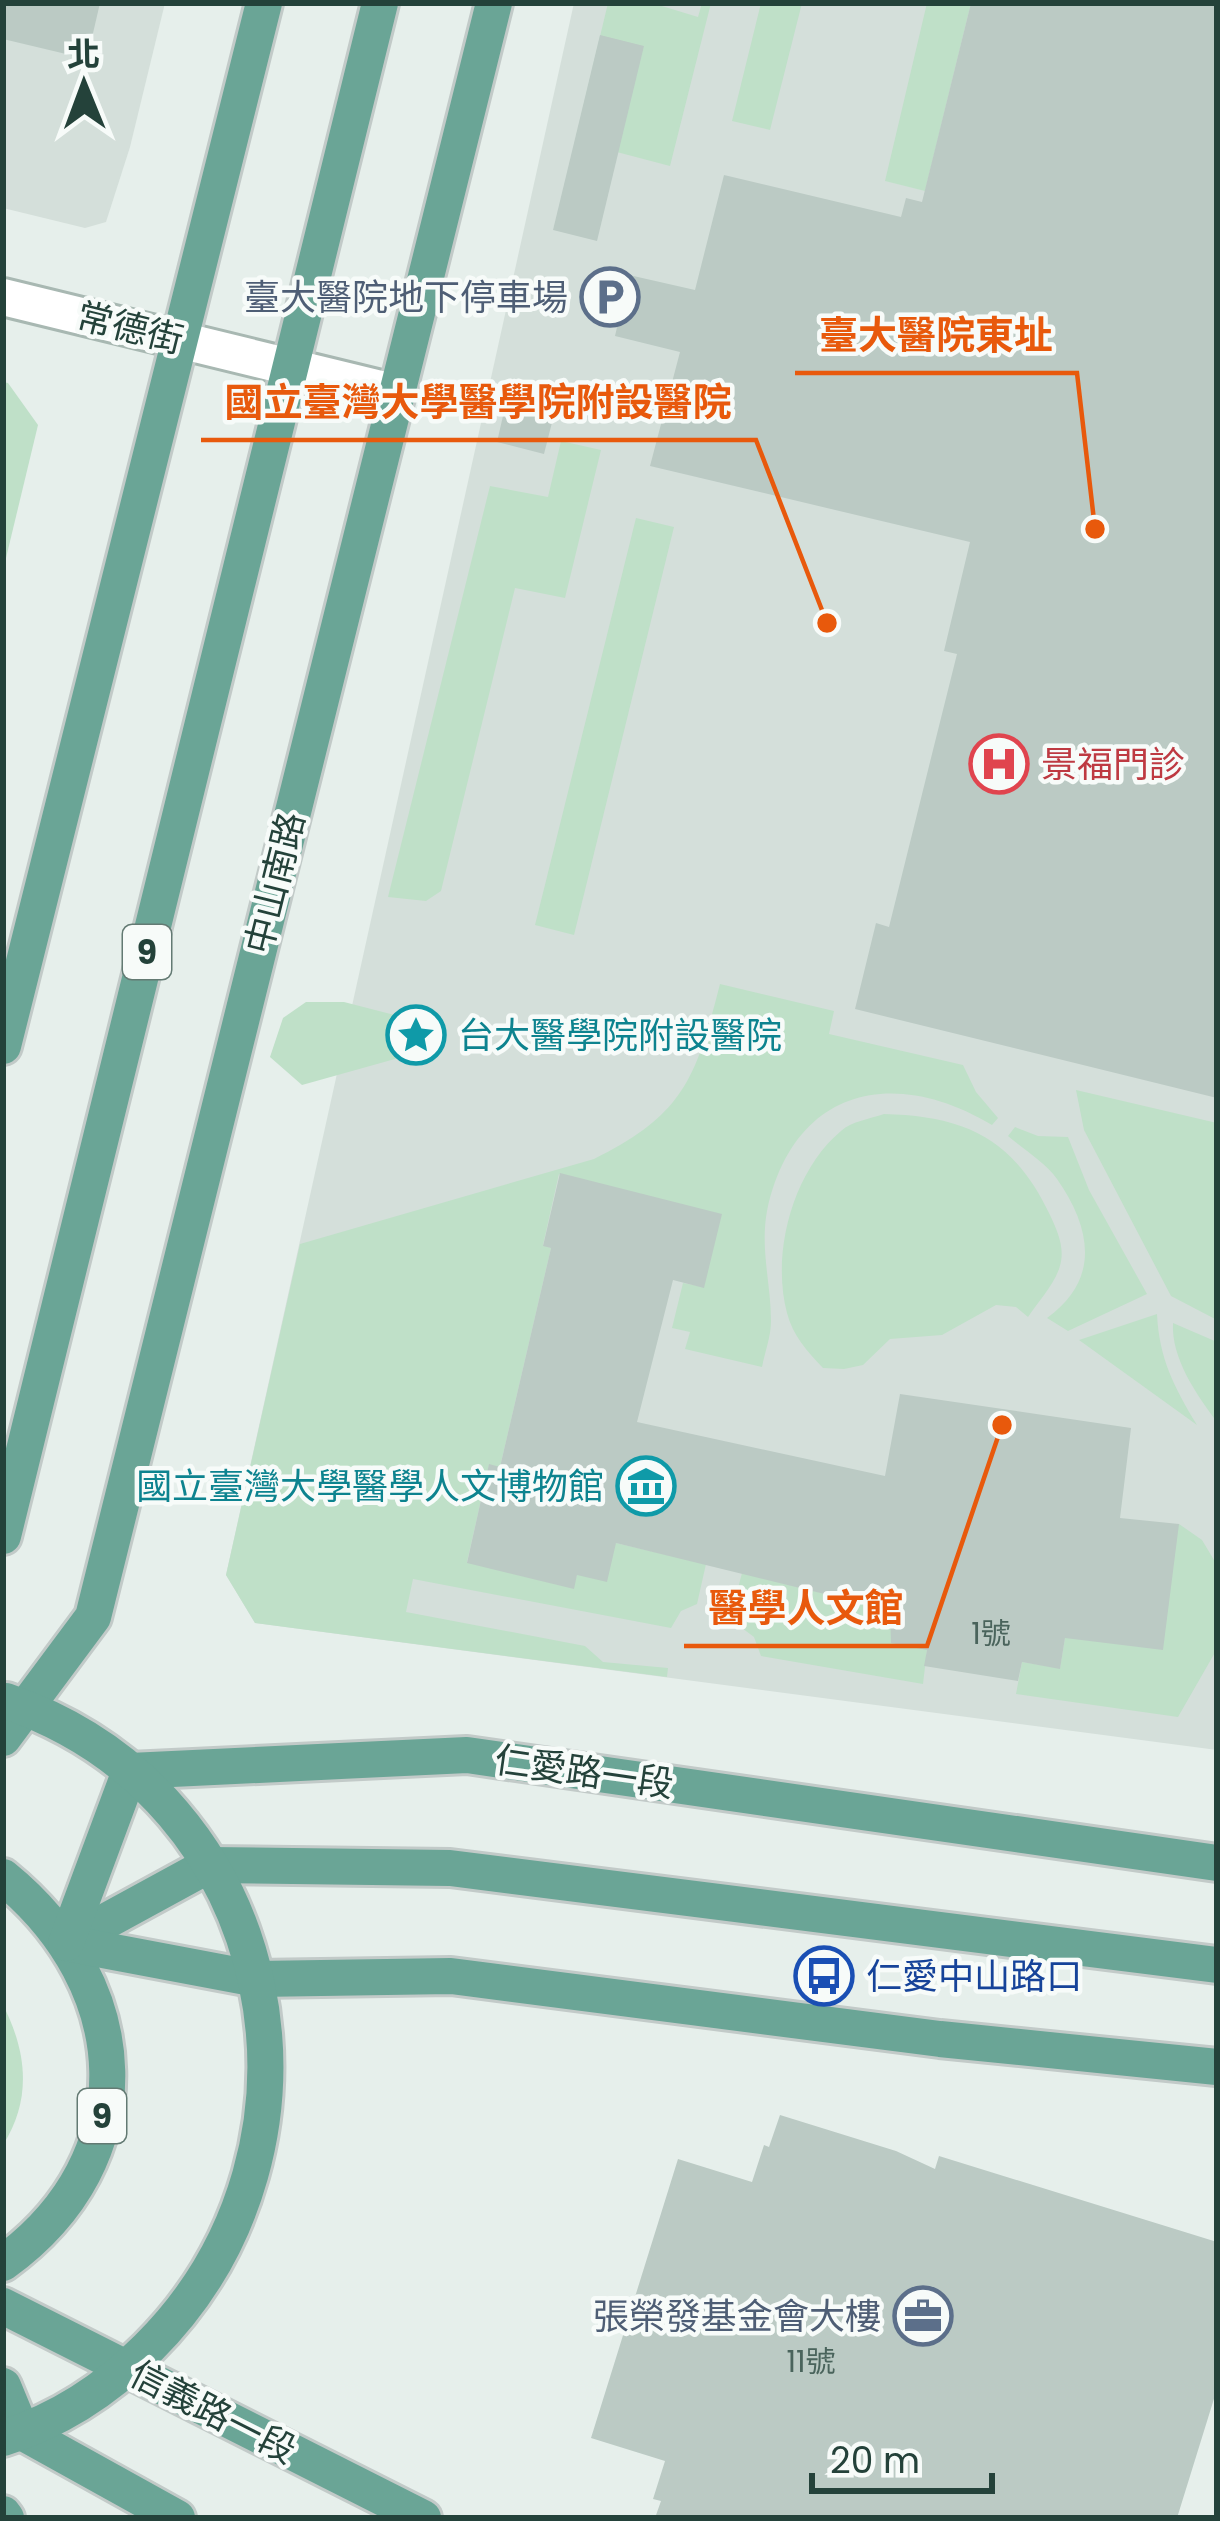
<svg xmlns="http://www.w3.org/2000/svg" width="1220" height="2521" font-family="Poppins,'Noto Sans TC',sans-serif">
	<rect width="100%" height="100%" fill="#e6efeb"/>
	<g fill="#d4dfda">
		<polygon points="3,3 165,3 130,147 106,222 85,228 3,208"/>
		<polygon points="574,3 1217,3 1217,1750 255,1623 226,1575"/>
	</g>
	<g fill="#bfe0c8">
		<polygon points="608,3 652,3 698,17 702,3 711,3 670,166 575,141"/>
		<polygon points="761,3 802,3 770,130 732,121"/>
		<polygon points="927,3 971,3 925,191 885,181"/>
		<polygon points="3,382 8,383 38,425 6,558"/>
		<polygon points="561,441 601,450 565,598 515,588 441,891 426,901 388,897 490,486 548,497"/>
		<polygon points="636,518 674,527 574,935 535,925"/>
		<path d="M720,984L834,1011L829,1034L963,1065L976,1092L998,1118L992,1125C892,1065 793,1089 767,1211C760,1249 771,1284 771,1321C771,1336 765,1352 762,1367L685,1349L690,1332L672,1328L683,1283L704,1287L559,1174L543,1245L551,1248L500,1467L489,1465L467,1562L573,1588L577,1575L616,1543L706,1564L697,1604L681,1611L671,1628L413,1579L406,1612L585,1646L603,1662L668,1668L667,1677L255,1623L226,1575L300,1244L594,1159C685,1114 696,1077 720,984Z"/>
		<polygon points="306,1002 344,1002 445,1028 445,1045 302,1085 270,1057 283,1018"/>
		<polygon points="1076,1090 1217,1123 1217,1320 1171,1296 1084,1130"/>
		<path d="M884,1114C966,1116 1014,1139 1050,1215C1058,1232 1066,1250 1059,1269C1053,1286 1038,1302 1028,1317L1016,1307L996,1305L942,1335L890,1339L863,1365L844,1369L823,1368C807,1351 793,1336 787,1313C771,1253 793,1171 841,1131C852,1121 870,1119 884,1114Z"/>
		<path d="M1015,1127L1038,1136L1068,1137L1089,1190L1147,1294L1068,1331L1047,1318C1100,1280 1092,1229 1057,1179C1046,1163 1023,1149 1008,1136Z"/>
		<path d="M1157,1314C1159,1358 1174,1387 1197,1425L1079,1340Z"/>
		<path d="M1173,1323L1217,1342V1422C1196,1394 1171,1358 1173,1323Z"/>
		<polygon points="1179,1524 1202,1540 1217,1565 1217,1649 1178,1717 1016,1694 1022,1662 1060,1668 1065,1638"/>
		<polygon points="742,1573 890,1610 927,1650 923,1684 761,1656 754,1637 730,1619"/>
		<path d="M3,2005C27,2052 32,2099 3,2145Z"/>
	</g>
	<g fill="#bbcac4">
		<polygon points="3,3 100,3 87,59 3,39"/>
		<polygon points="971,3 1217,3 1217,1098 855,1009 876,923 889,927 933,750 957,654 944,651 970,542 650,466 680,352 615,336 629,275 695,290 724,175 901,217 906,198 922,202"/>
		<polygon points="600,35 644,46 597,241 553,230"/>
		<polygon points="511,381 560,391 544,454 497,442"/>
		<polygon points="560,1173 722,1214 704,1288 673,1280 637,1422 885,1476 900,1394 1131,1428 1120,1518 1179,1524 1163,1650 1065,1638 1060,1669 1022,1662 1018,1681 924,1666 927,1650 891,1643 890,1610 616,1543 607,1582 577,1575 574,1589 467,1563 489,1464 500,1467 551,1248 543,1246"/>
		<polygon points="780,2115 896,2151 935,2169 939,2156 1217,2242 1217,2389 1177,2518 655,2518 661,2501 653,2499 665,2461 591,2438 678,2159 752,2182 764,2145 769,2147"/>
	</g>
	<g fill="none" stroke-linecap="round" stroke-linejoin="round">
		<defs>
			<polyline id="minor" points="3,297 397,393"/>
			<g id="major">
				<polyline points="3,1046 264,3"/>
				<polyline points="3,1536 380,3"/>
				<polyline points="3,1738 93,1617 494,3"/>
				<polyline points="130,1771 467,1755 1217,1863"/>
				<path d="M3,1877C136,1985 148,2158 3,2263"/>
				<polyline points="66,1943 209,1865 450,1868 1217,1965"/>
				<polyline points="66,1943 257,1979 451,1976 940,2039 1217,2067"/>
				<polyline points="66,1943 130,1771"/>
				<polyline points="3,2306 423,2518"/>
				<polyline points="3,2386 22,2432 177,2518"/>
				<path d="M3,2438C58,2421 108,2388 148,2348C351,2146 282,1795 6,1701"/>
				<polyline points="3,2514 6,2518"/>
			</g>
		</defs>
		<use href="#minor" stroke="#a8b8b2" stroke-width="42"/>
		<use href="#major" stroke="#c2cac8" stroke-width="42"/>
		<use href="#minor" stroke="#fff" stroke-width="36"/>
		<use href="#major" stroke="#6aa596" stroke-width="36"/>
	</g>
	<defs>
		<symbol id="parking-ring" viewBox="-11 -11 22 22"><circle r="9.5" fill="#f7fbf9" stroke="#5c6f8a" stroke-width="1.5"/><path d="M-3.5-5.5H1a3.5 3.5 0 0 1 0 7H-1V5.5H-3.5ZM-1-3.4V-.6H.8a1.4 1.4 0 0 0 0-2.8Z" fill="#5c6f8a"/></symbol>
		<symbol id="hospital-ring" viewBox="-11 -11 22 22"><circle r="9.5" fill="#f7fbf9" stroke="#e0444e" stroke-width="1.5"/><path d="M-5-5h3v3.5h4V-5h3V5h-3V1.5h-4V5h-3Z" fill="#e0444e"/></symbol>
		<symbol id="sight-ring" viewBox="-11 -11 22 22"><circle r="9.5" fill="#f7fbf9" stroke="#0f9aa8" stroke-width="1.5"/><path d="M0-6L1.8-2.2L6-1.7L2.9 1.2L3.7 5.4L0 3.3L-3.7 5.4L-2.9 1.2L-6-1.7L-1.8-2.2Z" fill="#0f9aa8"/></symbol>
		<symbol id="museum-ring" viewBox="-11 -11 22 22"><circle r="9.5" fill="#f7fbf9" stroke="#0f9aa8" stroke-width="1.5"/><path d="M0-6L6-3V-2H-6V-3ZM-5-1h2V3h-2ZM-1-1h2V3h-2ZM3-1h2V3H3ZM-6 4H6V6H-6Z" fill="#0f9aa8"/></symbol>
		<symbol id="bus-ring" viewBox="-11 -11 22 22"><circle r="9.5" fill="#f7fbf9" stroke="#1a4fb4" stroke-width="1.5"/><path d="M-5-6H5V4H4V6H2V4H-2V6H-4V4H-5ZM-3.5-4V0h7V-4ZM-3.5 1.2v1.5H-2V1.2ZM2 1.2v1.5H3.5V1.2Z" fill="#1a4fb4"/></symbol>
		<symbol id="office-ring" viewBox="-11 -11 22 22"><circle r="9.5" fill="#f7fbf9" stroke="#5c6f8a" stroke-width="1.5"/><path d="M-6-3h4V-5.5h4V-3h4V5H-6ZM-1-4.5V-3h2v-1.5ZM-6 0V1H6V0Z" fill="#5c6f8a"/></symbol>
	</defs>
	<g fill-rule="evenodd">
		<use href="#parking-ring" x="577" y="264" width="66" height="66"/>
		<use href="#hospital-ring" x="966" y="731" width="66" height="66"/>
		<use href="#sight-ring" x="383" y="1002" width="66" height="66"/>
		<use href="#museum-ring" x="613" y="1453" width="66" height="66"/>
		<use href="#bus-ring" x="791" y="1943" width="66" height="66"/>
		<use href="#office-ring" x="890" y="2283" width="66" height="66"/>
	</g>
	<g text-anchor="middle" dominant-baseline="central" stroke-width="9" stroke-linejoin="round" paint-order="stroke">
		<g font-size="30" fill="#4a645c">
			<text x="991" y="1633">1號</text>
			<text x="811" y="2361">11號</text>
		</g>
		<g fill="#f7fbf9" stroke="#637a73" stroke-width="3">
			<rect x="123" y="925" width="48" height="54" rx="9"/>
			<rect x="78" y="2089" width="48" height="54" rx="9"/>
		</g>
		<g font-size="33" font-weight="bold" fill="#24423a">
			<text x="147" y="952">9</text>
			<text x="102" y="2116">9</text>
		</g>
		<g font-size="36" fill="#4e5e75" stroke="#f7fbf9" text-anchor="end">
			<text x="568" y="297">臺大醫院地下停車場</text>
			<text x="881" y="2316">張榮發基金會大樓</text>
		</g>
		<g font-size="36" fill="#24423a" stroke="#f7fbf9">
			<text transform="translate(130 328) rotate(14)">常德街</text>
			<text transform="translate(275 883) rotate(-76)">中山南路</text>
			<text transform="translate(584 1772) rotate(8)">仁愛路一段</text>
			<text transform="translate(213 2412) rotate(27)">信義路一段</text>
		</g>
		<g font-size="36" fill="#be3a42" stroke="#f7fbf9" text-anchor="start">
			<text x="1041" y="764">景福門診</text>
		</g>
		<g font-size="36" fill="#0d838f" stroke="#f7fbf9" text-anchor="start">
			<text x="458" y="1035">台大醫學院附設醫院</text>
			<text x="604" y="1486" text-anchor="end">國立臺灣大學醫學人文博物館</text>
		</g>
		<g font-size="36" fill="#164399" stroke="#f7fbf9" text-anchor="start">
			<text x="866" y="1976">仁愛中山路口</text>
		</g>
	</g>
	<path fill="none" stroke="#e8590c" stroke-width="4.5" d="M1095 529L1077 373H795M827 623L756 440H201M1002 1425L927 1646H684"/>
	<g fill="#e8590c" stroke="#f7fbf9" stroke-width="4.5">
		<circle cx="1095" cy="529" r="12"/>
		<circle cx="827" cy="623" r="12"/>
		<circle cx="1002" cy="1425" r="12"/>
	</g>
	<g font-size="39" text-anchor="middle" font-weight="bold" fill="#e8590c" stroke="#f7fbf9" stroke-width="9" stroke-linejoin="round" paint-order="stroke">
		<text x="936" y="349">臺大醫院東址</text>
		<text x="478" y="416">國立臺灣大學醫學院附設醫院</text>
		<text x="806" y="1622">醫學人文館</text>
	</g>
	<rect width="1220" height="2521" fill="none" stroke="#24423a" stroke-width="12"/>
	<g transform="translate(84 84) rotate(359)" stroke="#f7fbf9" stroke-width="9" paint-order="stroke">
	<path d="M0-9L21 45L0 30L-21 45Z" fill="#24423a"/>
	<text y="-18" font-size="33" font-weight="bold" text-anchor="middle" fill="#24423a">北</text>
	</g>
	<path d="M812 2473v18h180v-18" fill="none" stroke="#24423a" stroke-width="6"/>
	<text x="830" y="2473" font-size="36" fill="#24423a" stroke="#f7fbf9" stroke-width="9" paint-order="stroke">20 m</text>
</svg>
